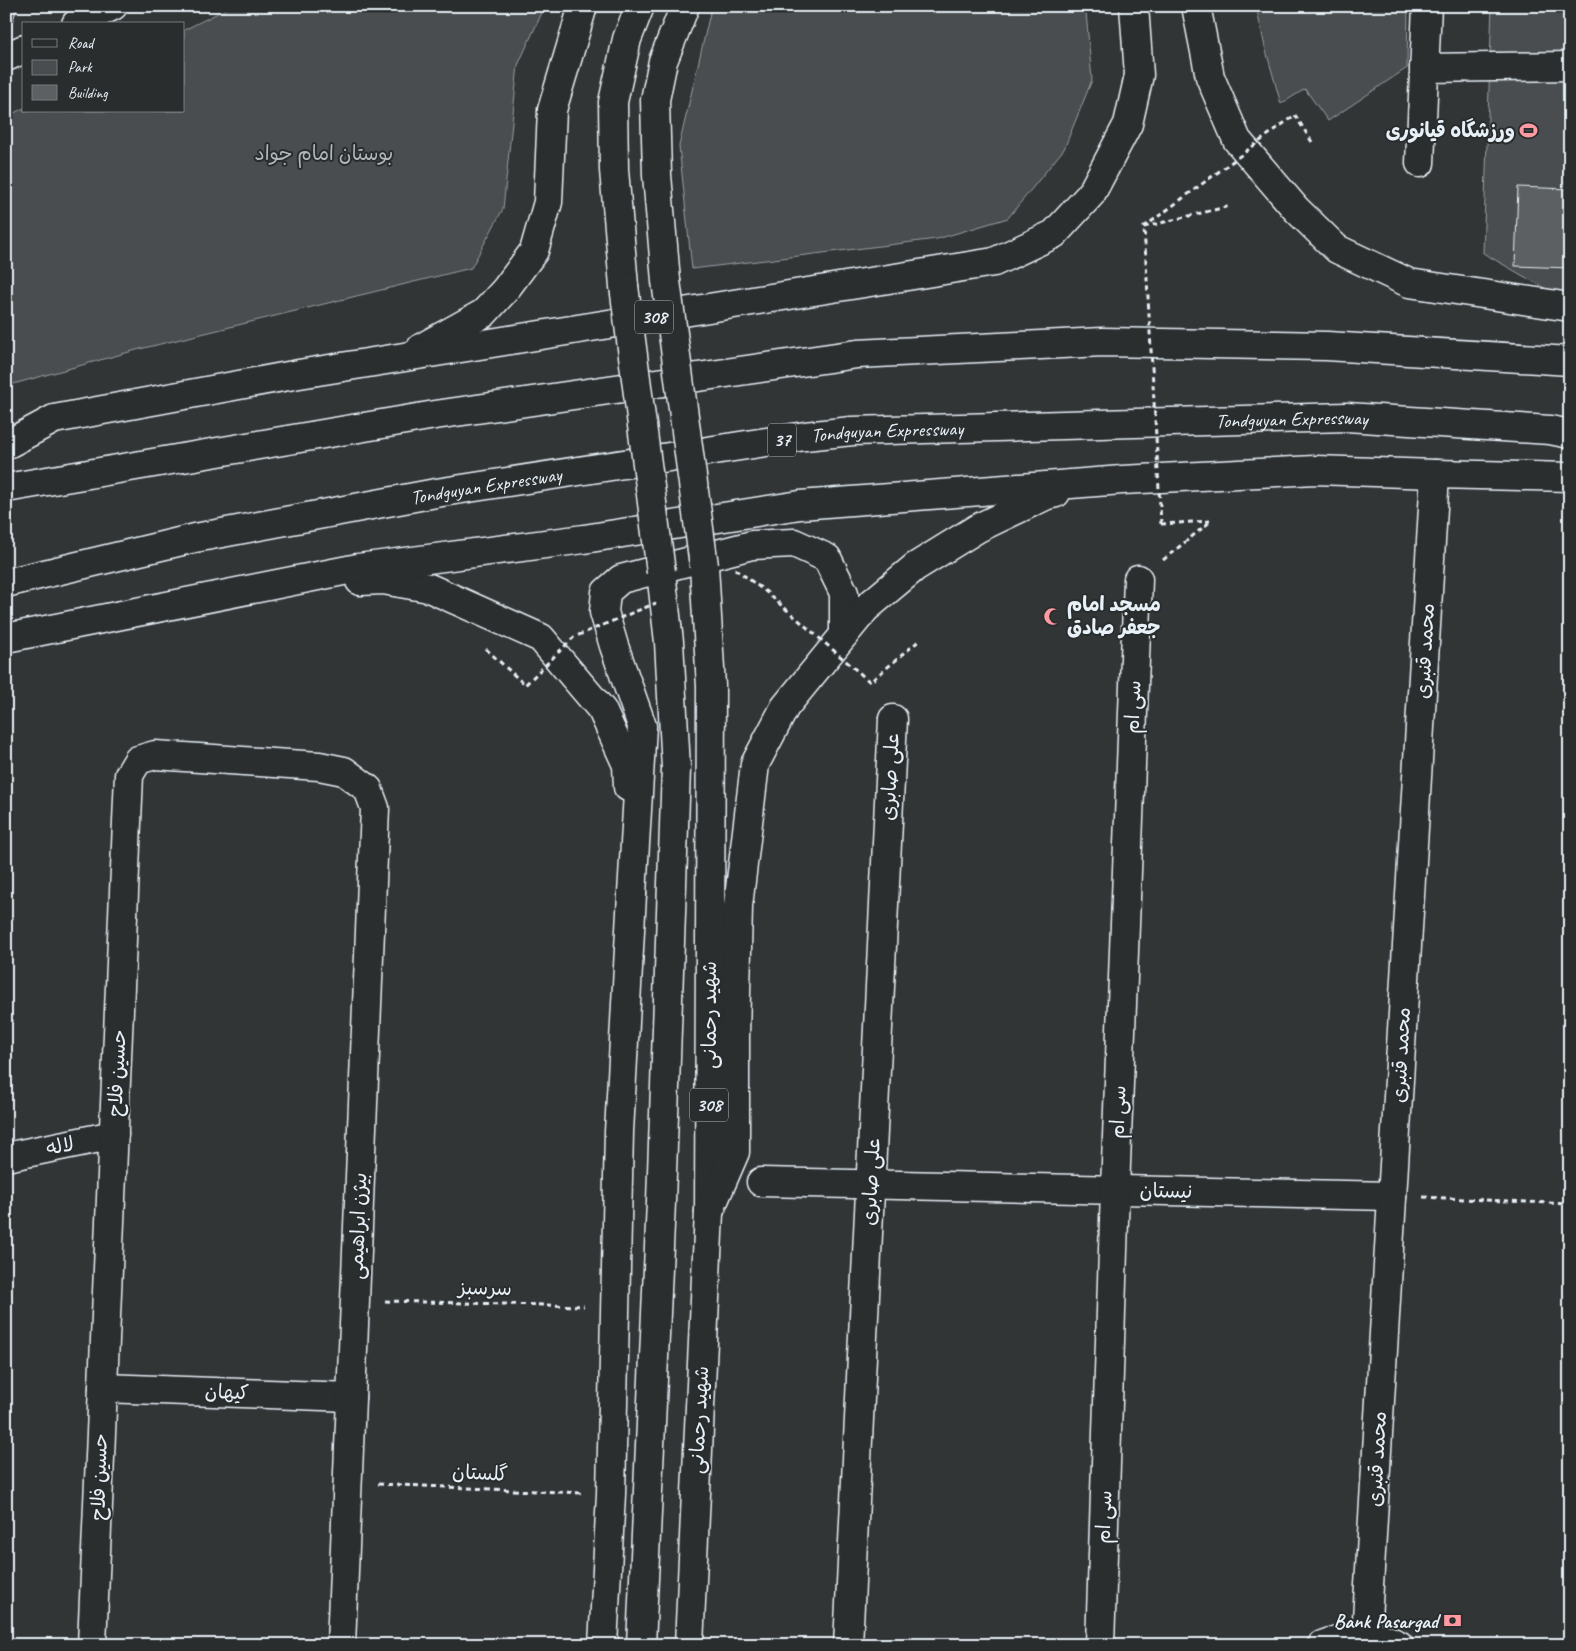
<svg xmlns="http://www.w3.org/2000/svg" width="1576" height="1651" font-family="Caveat,'Playpen Sans Arabic',sans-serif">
	<rect width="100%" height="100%" fill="#323536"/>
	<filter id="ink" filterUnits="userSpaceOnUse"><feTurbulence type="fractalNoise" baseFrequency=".02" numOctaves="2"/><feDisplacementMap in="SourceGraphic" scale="10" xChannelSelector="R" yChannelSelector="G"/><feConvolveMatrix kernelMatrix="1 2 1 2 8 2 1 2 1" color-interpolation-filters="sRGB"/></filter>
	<g filter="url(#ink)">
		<g fill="#494d4f" stroke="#989fa4">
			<polygon points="232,6 545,6 518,65 503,209 471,268 140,349 6,386 6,117 24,108 24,111 184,111 184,30"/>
			<polygon points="714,6 1083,6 1086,12 1092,80 1064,149 1008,218 937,239 692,269 679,146 711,9"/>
			<polygon points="1256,6 1408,6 1407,68 1328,121 1305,89 1281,104 1265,47"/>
			<polygon points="1492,6 1570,6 1570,299 1562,298 1483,253"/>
		</g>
		<g fill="#5c6063" stroke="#e8f1f8">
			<polygon points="6,6 18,6 6,39"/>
			<polygon points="1518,187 1570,189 1570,268 1515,266"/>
		</g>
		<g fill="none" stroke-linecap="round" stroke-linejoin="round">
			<defs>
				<g id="minor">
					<polyline points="76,24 113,6"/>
					<polyline points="6,57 24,49"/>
					<polyline points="1424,68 1570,66"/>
					<polyline points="1420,163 1427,6"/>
					<polyline points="6,1157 114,1135"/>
					<polyline points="761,1182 1392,1196"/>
					<polyline points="103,1388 351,1397"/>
					<polyline points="1366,1636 1435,474"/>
					<polyline points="92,1645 129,775 138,760 155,755 319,766 344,771 368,789 375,808 341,1645"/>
					<polyline points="848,1645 893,719"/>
					<polyline points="1100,1645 1115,1190 1138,579"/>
				</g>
				<g id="major">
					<polyline points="1196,6 1210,77 1237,140 1296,209 1337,249 1409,283 1570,307"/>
					<polyline points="666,281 657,175 655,100 663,61 685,6"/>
					<polyline points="624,286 614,170 613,102 627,39 640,6"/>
					<polyline points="421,348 484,313 505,290 534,251 548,202 552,110 583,6"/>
					<polyline points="6,445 54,419 299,374 994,262 1054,234 1091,194 1128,124 1139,75 1134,6"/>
					<polyline points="603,1645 611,1494 619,1132 632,894"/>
					<polyline points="641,1645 661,1202 676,768 669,642 661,572"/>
					<polyline points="689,1645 709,1212 711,686 704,566"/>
					<path d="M1322,1645C1346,1635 1375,1632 1399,1645"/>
				</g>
				<g id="highway">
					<polyline points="6,488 435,415 857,354 1103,342 1327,346 1570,361"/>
					<polyline points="360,581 383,580 429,588 541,638 602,710 627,765 628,787"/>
					<path id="s1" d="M6,583L195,538L436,493L805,436L852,431L1347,417L1550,430L1570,434"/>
					<polyline points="6,638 358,568 584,539 800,505 1122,480 1315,470 1435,474 1570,477"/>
					<polyline points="632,894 642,726 614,646 604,612 606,592 621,579 752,545 794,543 827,558 844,593 844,634"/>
					<polyline points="709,1212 735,1152 735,1037 738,906 755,764 785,707 866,608 915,567 978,528 1047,495 1056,493"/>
				</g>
			</defs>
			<use href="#minor" stroke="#e8f1f8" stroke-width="31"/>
			<use href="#major" stroke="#e8f1f8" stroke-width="31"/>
			<use href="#highway" stroke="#e8f1f8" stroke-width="31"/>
			<g stroke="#e8f1f8" stroke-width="3" stroke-dasharray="5 4" stroke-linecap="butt">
				<polyline points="1295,115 1312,142"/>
				<polyline points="1144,227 1230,206"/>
				<polyline points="1161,524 1210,521"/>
				<polyline points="1163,560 1211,521"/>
				<polyline points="1423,1197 1570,1204"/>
				<polyline points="385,1301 584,1306"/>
				<polyline points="378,1484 581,1493"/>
			</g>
			<use href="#minor" stroke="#2a2d2e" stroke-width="28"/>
			<use href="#major" stroke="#2a2d2e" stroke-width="28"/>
			<use href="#highway" stroke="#2a2d2e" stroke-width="28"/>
			<defs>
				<g id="major-bridge">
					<polyline points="666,281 704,566"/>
					<polyline points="624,286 661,572"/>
				</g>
			</defs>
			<use href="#major-bridge" stroke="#e8f1f8" stroke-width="31" stroke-linecap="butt"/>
			<g stroke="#e8f1f8" stroke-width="3" stroke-dasharray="5 4" stroke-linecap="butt">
				<polyline points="1161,524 1144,227 1295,115"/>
				<polyline points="735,569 765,591 870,682 921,639"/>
				<polyline points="486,649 525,685 574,637 656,603"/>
			</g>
			<use href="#major-bridge" stroke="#2a2d2e" stroke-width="28"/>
		</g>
	</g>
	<defs>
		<symbol id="stadium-bare" viewBox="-9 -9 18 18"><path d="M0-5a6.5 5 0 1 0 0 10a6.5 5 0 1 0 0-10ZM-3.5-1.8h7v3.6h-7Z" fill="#ff9aa2" stroke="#2a2d2e" stroke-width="2.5" paint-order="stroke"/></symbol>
		<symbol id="mosque-bare" viewBox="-9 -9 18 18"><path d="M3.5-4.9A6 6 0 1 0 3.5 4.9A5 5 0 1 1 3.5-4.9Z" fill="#ff9aa2" stroke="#2a2d2e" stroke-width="2.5" paint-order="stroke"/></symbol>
		<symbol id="bank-bare" viewBox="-9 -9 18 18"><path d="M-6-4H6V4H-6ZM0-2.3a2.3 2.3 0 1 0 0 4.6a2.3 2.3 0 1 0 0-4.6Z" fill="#ff9aa2" stroke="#2a2d2e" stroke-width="2.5" paint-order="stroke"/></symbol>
	</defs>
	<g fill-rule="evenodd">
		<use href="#stadium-bare" x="1516" y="118" width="25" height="25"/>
		<use href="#mosque-bare" x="1040" y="604" width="25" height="25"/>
		<use href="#bank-bare" x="1440" y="1608" width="25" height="25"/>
	</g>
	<g text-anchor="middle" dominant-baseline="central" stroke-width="4" stroke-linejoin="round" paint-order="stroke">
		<g fill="#2a2d2e" stroke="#afb6bb" stroke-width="1">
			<rect x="635" y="300.5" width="38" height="33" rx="4"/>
			<rect x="768" y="423.5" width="28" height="33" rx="4"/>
			<rect x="690" y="1088.5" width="38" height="33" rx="4"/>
		</g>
		<g font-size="19" font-weight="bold" fill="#e8f1f8">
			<text x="654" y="317">308</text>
			<text x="782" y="440">37</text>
			<text x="709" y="1105">308</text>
		</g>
		<g font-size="20" font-weight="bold" fill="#e8f1f8" stroke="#2a2d2e" text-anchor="end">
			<text x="1515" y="130">ورزشگاه قیانوری</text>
			<text x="1067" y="604" text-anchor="start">مسجد امام<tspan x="1067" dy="23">جعفر صادق</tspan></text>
			<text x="1438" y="1621">Bank Pasargad</text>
		</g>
		<g font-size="20" fill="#b0b8bd" stroke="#2a2d2e">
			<text x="324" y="153">بوستان امام جواد</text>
		</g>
		<g font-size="20" fill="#e8f1f8" stroke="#2a2d2e">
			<text stroke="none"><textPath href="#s1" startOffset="1300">Tondguyan Expressway</textPath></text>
			<text stroke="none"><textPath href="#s1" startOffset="895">Tondguyan Expressway</textPath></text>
			<text stroke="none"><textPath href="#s1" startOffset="490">Tondguyan Expressway</textPath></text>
			<text transform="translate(1425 651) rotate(-87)">محمد قنبری</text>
			<text transform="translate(1133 707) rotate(-88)">سی ام</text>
			<text transform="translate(890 777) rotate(-87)">علی صابری</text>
			<text transform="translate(709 1015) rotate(-90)">شهید رحمانی</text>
			<text transform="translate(1401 1055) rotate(-87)">محمد قنبری</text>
			<text transform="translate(117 1073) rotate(-87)">حسین فلاح</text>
			<text transform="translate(1118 1112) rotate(-88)">سی ام</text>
			<text transform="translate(60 1146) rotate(-11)">لاله</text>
			<text transform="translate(871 1182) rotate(-87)">علی صابری</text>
			<text transform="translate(1166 1191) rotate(1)">نیستان</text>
			<text transform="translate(358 1226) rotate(-88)">بیژن ابراهیمی</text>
			<text transform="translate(485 1288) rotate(1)">سرسبز</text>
			<text transform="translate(227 1392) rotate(2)">کیهان</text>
			<text transform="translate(699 1420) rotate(-87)">شهید رحمانی</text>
			<text transform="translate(1377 1459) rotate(-87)">محمد قنبری</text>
			<text transform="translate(480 1473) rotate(3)">گلستان</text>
			<text transform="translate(99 1477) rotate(-88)">حسین فلاح</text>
			<text transform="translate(1104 1517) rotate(-88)">سی ام</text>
		</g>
	</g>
	<rect width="1576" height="1651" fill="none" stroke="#2a2d2e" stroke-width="25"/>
	<rect x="12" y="12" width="1551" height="1626" fill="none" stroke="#e8f1f8" stroke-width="2" filter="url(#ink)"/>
	<rect x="22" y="22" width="162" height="90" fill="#2a2d2e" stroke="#767b7f"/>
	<rect x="32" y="39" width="25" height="8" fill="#2a2d2e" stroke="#767b7f"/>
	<text x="68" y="48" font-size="15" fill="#e8f1f8">Road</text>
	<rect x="32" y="60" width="25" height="15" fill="#494d4f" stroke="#767b7f"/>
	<text x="68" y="72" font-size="15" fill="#e8f1f8">Park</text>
	<rect x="32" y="85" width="25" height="15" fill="#5c6063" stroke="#767b7f"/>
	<text x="68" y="98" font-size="15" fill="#e8f1f8">Building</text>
</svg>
